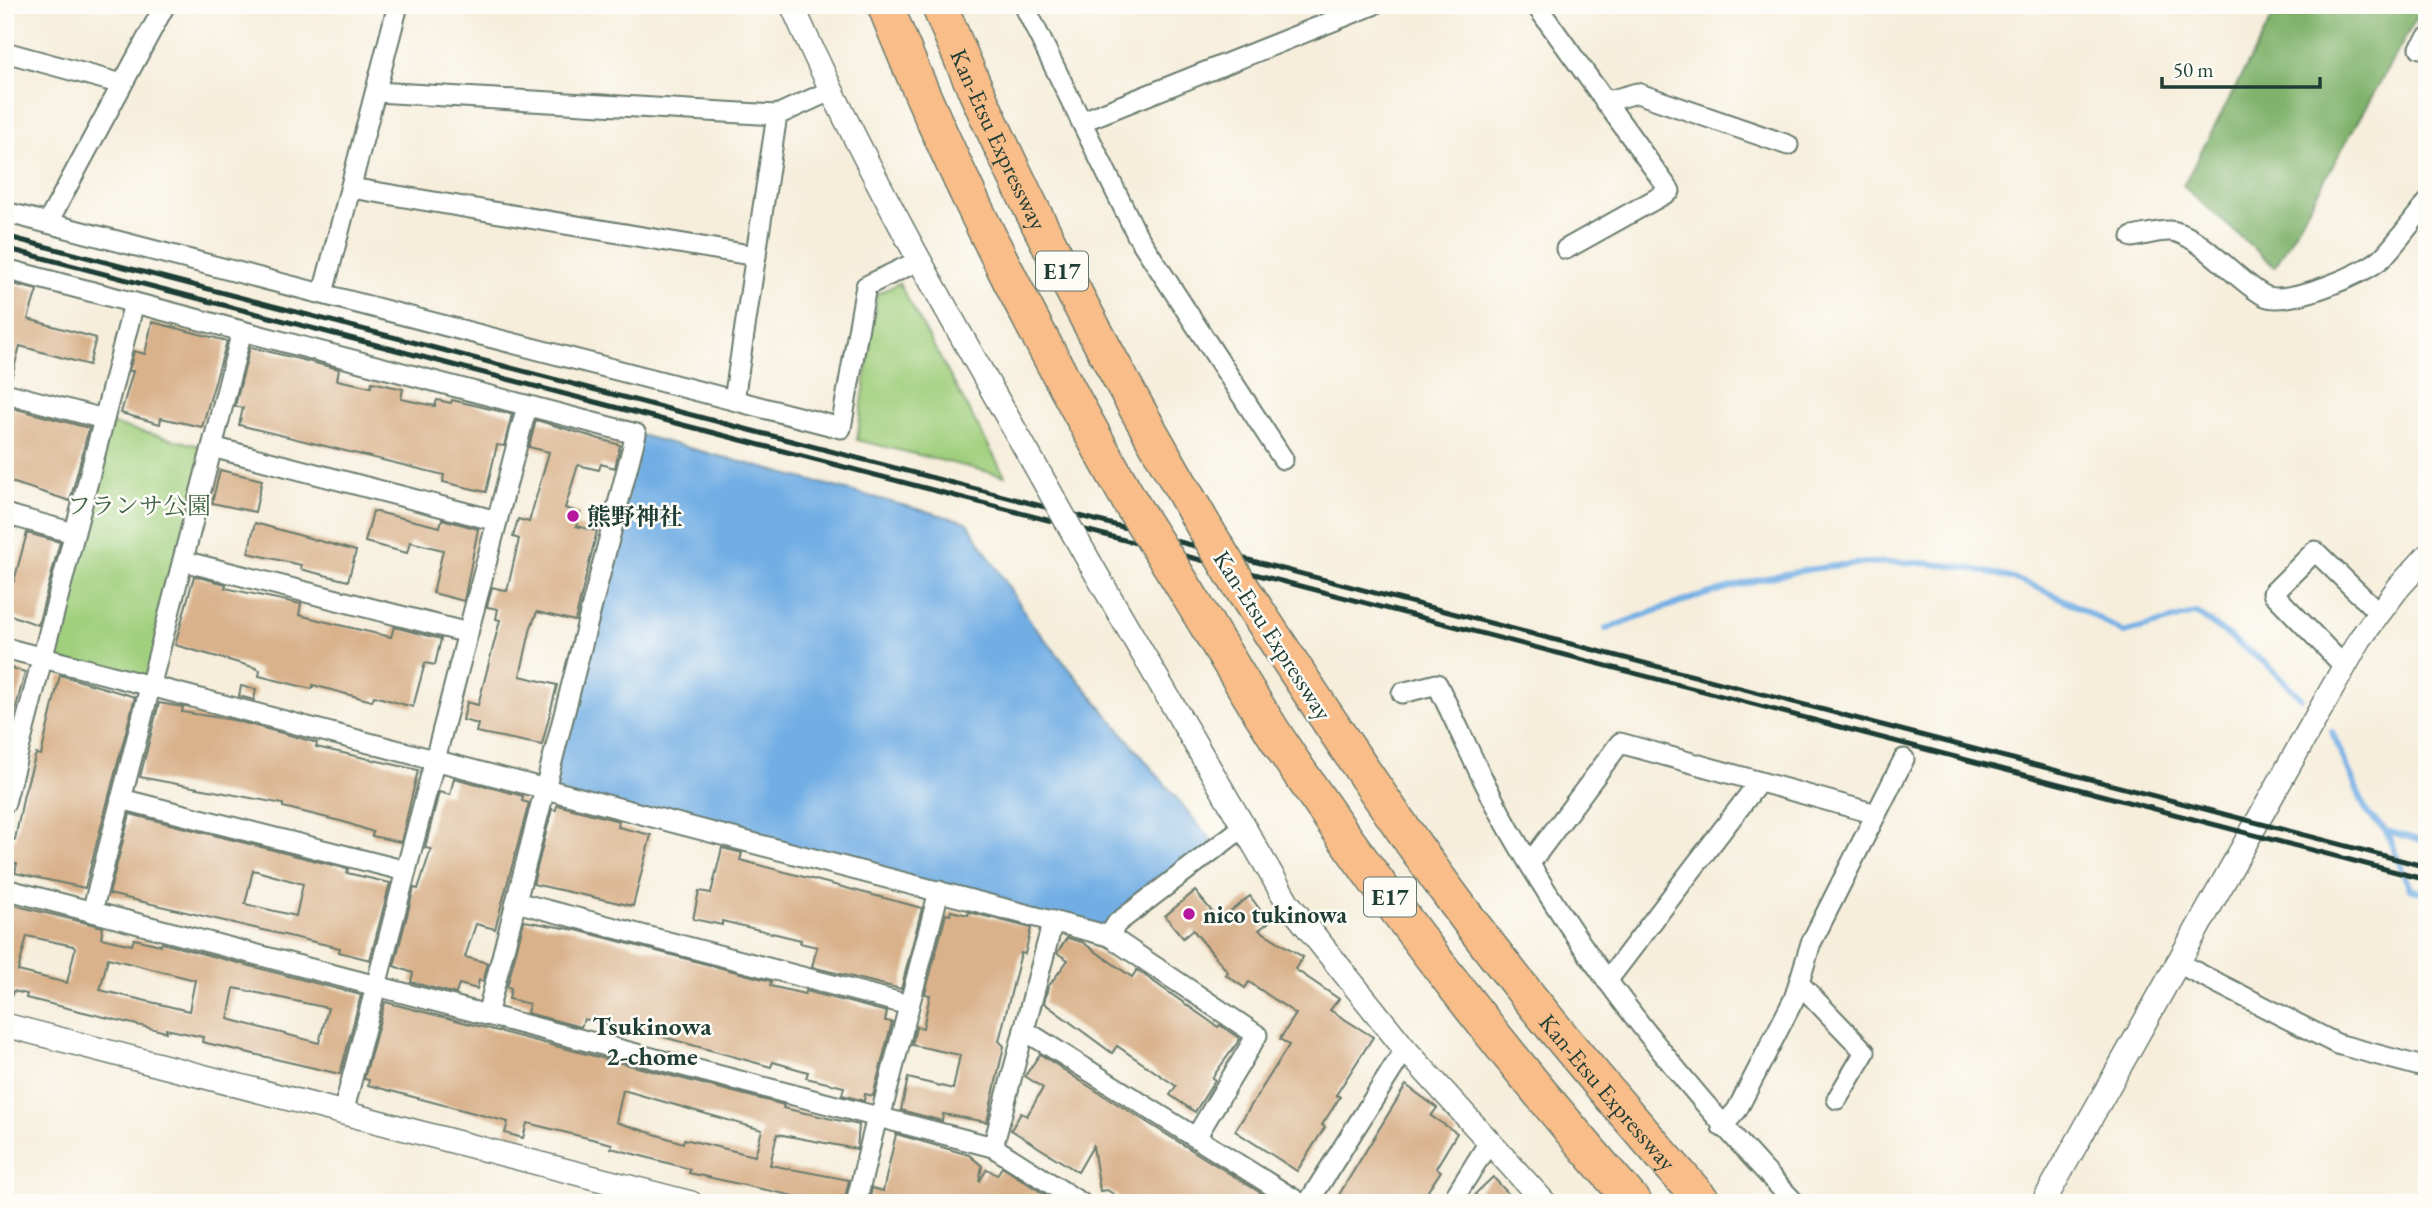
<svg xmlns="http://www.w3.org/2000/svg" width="2432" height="1208" font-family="'EB Garamond','Noto Serif JP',serif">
	<rect width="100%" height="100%" fill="#fdfcf7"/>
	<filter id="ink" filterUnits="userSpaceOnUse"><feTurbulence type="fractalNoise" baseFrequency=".0143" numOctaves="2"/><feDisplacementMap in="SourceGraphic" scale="14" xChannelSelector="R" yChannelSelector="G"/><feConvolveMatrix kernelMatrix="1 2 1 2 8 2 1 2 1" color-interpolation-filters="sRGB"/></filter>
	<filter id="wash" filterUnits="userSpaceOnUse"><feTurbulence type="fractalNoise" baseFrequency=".00686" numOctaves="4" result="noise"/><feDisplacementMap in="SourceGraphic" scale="28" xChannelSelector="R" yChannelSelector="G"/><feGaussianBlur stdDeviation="1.57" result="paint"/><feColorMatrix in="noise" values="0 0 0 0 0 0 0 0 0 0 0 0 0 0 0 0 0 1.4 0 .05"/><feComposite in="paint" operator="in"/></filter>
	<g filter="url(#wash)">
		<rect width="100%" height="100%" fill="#f6eedb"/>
		<g fill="#a0cf7d" stroke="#608658" stroke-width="2">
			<polygon points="899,283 1005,476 857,440 877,294"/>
			<polygon points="103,422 212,449 150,686 42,658"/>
		</g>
		<polygon fill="#80b26c" stroke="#507850" stroke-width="2" points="2279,5 2424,5 2275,267 2183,186"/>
		<polygon fill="#72aee4" stroke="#48768c" stroke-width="2" points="636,434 967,522 1033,625 1217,847 1109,936 545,789"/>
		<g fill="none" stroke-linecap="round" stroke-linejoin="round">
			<g stroke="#72aee4" stroke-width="6">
				<path d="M1606,629C1737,579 1881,536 2020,581C2057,594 2091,614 2124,633L2197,613L2268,665L2301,698"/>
				<polyline points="2332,732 2367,813 2386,831 2410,889 2427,894"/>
				<polyline points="2386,831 2427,842"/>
			</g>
		</g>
		<g id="blocks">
			<g fill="#d9b28c" fill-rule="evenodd">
				<polygon points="5,282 37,290 28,319 96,338 89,365 20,346 11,379 5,379"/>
				<polygon points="152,322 227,341 202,427 161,418 160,424 121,413 133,371 129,371 134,351 145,354"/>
				<polygon points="250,347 339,369 337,380 371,387 372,382 403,389 401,399 435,406 437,400 451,403 452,400 512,414 504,446 497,445 486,492 443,482 444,475 239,425 243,408 235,406"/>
				<polygon points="5,406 89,428 70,501 5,480"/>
				<polygon points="536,420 620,445 615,468 601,464 599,470 578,465 565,508 580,513 576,526 597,531 575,621 537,612 531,627 520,676 557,685 542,745 476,732 478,724 463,720 467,702 478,705 500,620 496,619 498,609 487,607 492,587 507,591 519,539 513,537 518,519 529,522 549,452 529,447"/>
				<polygon points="220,470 262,480 255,512 212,503"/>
				<polygon points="373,511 440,527 442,519 478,529 464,601 433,593 443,550 410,542 407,553 365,542"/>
				<polygon points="255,523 356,551 348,581 300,569 301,565 248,553"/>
				<polygon points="27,533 60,542 38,625 5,613 5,578 14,581"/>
				<polygon points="194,576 226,584 225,588 301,604 299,615 339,625 391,637 394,627 441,639 435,665 425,663 413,707 374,696 372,701 313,685 312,689 259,676 260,670 253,667 175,645"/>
				<polygon points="5,666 25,672 9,735 5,735"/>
				<polygon points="60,675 135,697 85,888 15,873 17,864 5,862 8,838 15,840 24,794 36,754 41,755"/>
				<polygon points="241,686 256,689 254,700 239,696"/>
				<polygon points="159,703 183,707 182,712 233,720 293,736 317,743 316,747 418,770 401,842 372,836 373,832 344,822 283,807 283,804 140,777"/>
				<polygon points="454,778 523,796 522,801 529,803 495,929 476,924 465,957 488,963 483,981 479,980 477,989 459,984 456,994 411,982 413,973 394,966 414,888 418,889 431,849 425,848 439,792 450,795"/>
				<polygon points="557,805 619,821 618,827 651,835 633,906 533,884 552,809 556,810"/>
				<path d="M130,814L348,869L347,873L390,883L370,960L339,952L340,948L109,894ZM253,870L303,884L296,916L245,904Z"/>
				<polygon points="722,848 742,853 740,860 922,908 901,989 812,967 817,947 800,943 801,940 722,921 722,925 693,919 699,891 711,893"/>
				<polygon points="1195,891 1219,920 1250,896 1269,922 1259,930 1303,957 1295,969 1339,999 1330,1010 1373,1037 1336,1095 1340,1097 1322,1125 1325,1127 1297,1171 1235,1131 1289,1045 1280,1039 1296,1014 1249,982 1245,988 1226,975 1228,972 1193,930 1183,938 1165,916"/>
				<path d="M5,903L103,927L101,938L132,945L134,939L161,945L162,943L361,995L340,1074L202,1042L203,1037L166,1029V1032L26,998L27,994L13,991L11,998L5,997ZM27,936L73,946L75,949L67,983L18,971ZM108,958L195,980L189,1011L100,990ZM234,988L328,1008L319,1043L228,1019Z"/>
				<polygon points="951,911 968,915 969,912 1031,928 1025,954 1021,953 999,1041 1004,1046 987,1122 943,1114 942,1121 901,1110 908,1078 953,1089 960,1055 912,1045 916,1027 923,1028 930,995 925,994 946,914 950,915"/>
				<polygon points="524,921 576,930 771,981 770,986 805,994 806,991 887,1012 885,1021 892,1022 873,1096 865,1094 864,1101 842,1095 844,1087 806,1078 808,1072 773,1062 771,1067 628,1027 628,1029 584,1019 581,1027 527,1013 529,1004 509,999 511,988 507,987"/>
				<polygon points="1067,938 1082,942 1132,977 1137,970 1218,1027 1220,1025 1240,1039 1212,1078 1215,1080 1195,1112 1170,1095 1176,1086 1117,1046 1112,1053 1044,1003 1048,987 1068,960 1057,953"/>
				<path d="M385,1002L784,1105L783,1108L859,1125L857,1149L777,1134L770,1165L849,1180L844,1203H826L689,1173L690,1169L611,1148L612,1144L527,1123L523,1138L505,1133L508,1122L368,1085L369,1080L364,1079ZM623,1090L762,1130L755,1156L684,1139L683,1143L616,1122Z"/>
				<polygon points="1040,1054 1082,1082 1277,1203 1128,1203 1107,1190 1100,1191 1093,1146 1078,1172 1011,1130 1021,1113 1027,1116 1043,1088 1025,1076"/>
				<polygon points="1406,1085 1437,1108 1431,1116 1457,1133 1436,1168 1441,1171 1420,1203 1334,1203"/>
				<polygon points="896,1134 969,1155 982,1166 979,1182 987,1169 997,1175 1002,1167 1058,1203 869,1203 872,1188 883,1191"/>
				<polygon points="1493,1177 1517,1203 1483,1203 1475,1194"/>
			</g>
		</g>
	</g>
	<g filter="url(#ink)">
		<use href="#blocks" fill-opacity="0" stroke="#6a7b6e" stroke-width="2"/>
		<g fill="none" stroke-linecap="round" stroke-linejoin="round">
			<defs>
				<g id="minor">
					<polyline points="1024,5 1137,235 1283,459"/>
					<polyline points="1536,5 1670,191 1566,249"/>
					<polyline points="2420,48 2427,38"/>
					<polyline points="5,52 122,84"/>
					<polyline points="376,92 777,115"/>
					<polyline points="1605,102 1637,93 1788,145"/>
					<polyline points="1083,121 1373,5"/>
					<polyline points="351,188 756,256"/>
					<polyline points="5,212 841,428 866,286 918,261"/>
					<polyline points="48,222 165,5"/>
					<path d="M2132,237C2144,235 2157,231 2169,231C2197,231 2237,282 2265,296C2287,306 2366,274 2383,257C2399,240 2412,221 2427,203"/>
					<polyline points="5,269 636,434 487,1015"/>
					<polyline points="323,293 398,5"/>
					<polyline points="5,393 104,419"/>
					<polyline points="734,400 777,115 830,91"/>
					<polyline points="212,447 497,521"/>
					<polyline points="5,514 74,533"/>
					<polyline points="183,561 468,633"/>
					<polyline points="5,648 1109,936 1257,1035 1196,1137"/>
					<polyline points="2344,666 2273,593 2315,551 2378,612"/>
					<path d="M1402,693L1437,684C1463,736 1486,791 1516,841C1592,973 1690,1093 1795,1203"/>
					<polyline points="121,799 406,871"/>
					<polyline points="5,803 134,303"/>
					<polyline points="1530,863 1620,743 1876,814"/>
					<polyline points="5,889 993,1147 1081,1203"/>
					<polyline points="516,902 909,1005"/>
					<polyline points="92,912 242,331"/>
					<polyline points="1109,936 1117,923 1242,828"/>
					<polyline points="2176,962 2337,1044 2427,1068"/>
					<polyline points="1607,981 1759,782"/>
					<polyline points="1799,983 1865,1052 1837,1099"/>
					<polyline points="1024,1030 1300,1203"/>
					<polyline points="343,1113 527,406"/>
					<polyline points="880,1118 939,891"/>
					<polyline points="1722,1127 1737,1110 1794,999 1811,943 1904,759"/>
					<polyline points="993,1147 1053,921"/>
					<polyline points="856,1203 877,1117"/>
					<polyline points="1308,1203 1405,1049"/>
					<polyline points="1451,1203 1489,1142"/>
				</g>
				<g id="tertiary">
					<path d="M792,5C864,168 953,322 1041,476"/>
					<polyline points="1090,563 1288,903 1405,1049 1545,1203"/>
					<polyline points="5,1025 691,1203"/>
					<polyline points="2043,1203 2360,639 2398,588 2427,556"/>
				</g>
				<g id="motorway">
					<path d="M885,5C954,178 1040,343 1132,505"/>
					<path id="s1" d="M939,5C1014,187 1106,358 1205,528"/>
					<path d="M1174,571C1213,634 1250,698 1291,760C1395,914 1511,1063 1634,1203"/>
					<path id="s2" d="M1237,581C1306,686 1374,791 1448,892C1527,1000 1616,1103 1704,1203"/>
				</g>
			</defs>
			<use href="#minor" stroke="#6a7b6e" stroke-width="23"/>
			<use href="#tertiary" stroke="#6a7b6e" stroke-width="26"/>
			<use href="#motorway" stroke="#6a7b6e" stroke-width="38"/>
			<use href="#minor" stroke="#fff" stroke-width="19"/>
			<use href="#tertiary" stroke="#fff" stroke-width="23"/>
			<use href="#motorway" stroke="#f8bd89" stroke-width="35"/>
			<g stroke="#1f3d34" stroke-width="5">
				<polyline points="5,236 2427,867"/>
				<polyline points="5,248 2427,880"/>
			</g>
			<defs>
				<polyline id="tertiary-bridge" points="1041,476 1090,563"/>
				<g id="motorway-bridge">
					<polyline points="1132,505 1174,571"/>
					<polyline points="1205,528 1237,581"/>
				</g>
			</defs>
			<use href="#tertiary-bridge" stroke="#6a7b6e" stroke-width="26" stroke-linecap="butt"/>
			<use href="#motorway-bridge" stroke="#6a7b6e" stroke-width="38" stroke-linecap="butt"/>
			<use href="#tertiary-bridge" stroke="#fff" stroke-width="23"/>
			<use href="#motorway-bridge" stroke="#f8bd89" stroke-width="35"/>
		</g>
	</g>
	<g fill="#b5179e" stroke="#fdfcf7" stroke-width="2.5">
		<circle cx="573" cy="516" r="7"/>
		<circle cx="1189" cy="914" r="7"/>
	</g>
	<g text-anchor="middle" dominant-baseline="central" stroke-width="5" stroke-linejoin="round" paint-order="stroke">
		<g fill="#fdfcf7" stroke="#62766e" stroke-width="2">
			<rect x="1036" y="251.5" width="52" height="39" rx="5"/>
			<rect x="1364" y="877.5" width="52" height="39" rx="5"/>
		</g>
		<g font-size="23" font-weight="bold" fill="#1f3d34">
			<text x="1062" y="271">E17</text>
			<text x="1390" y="897">E17</text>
		</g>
		<g font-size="24" fill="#1f3d34" stroke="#fdfcf7">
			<text stroke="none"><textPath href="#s1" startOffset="147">Kan-Etsu Expressway</textPath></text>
			<text transform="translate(1273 635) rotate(57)">Kan-Etsu Expressway</text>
			<text stroke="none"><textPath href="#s2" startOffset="632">Kan-Etsu Expressway</textPath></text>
		</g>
		<g font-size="24" fill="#3f6246" stroke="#fdfcf7">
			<text x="139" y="505">フランサ公園</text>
		</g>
		<g font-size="24" font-weight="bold" fill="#1f3d34" stroke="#fdfcf7" text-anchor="start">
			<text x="587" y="516">熊野神社</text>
			<text x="1203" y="914">nico tukinowa</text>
		</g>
		<g font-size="26" font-weight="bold" fill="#1f3d34" stroke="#fdfcf7">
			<text x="652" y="1026">Tsukinowa<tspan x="652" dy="30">2-chome</tspan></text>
		</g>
	</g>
	<rect width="2432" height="1208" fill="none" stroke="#fdfcf7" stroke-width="28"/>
	<path d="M2162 77v10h158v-10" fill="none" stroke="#1f3d34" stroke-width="3.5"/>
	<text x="2173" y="77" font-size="21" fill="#1f3d34" stroke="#fdfcf7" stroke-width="5" paint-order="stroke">50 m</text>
</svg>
